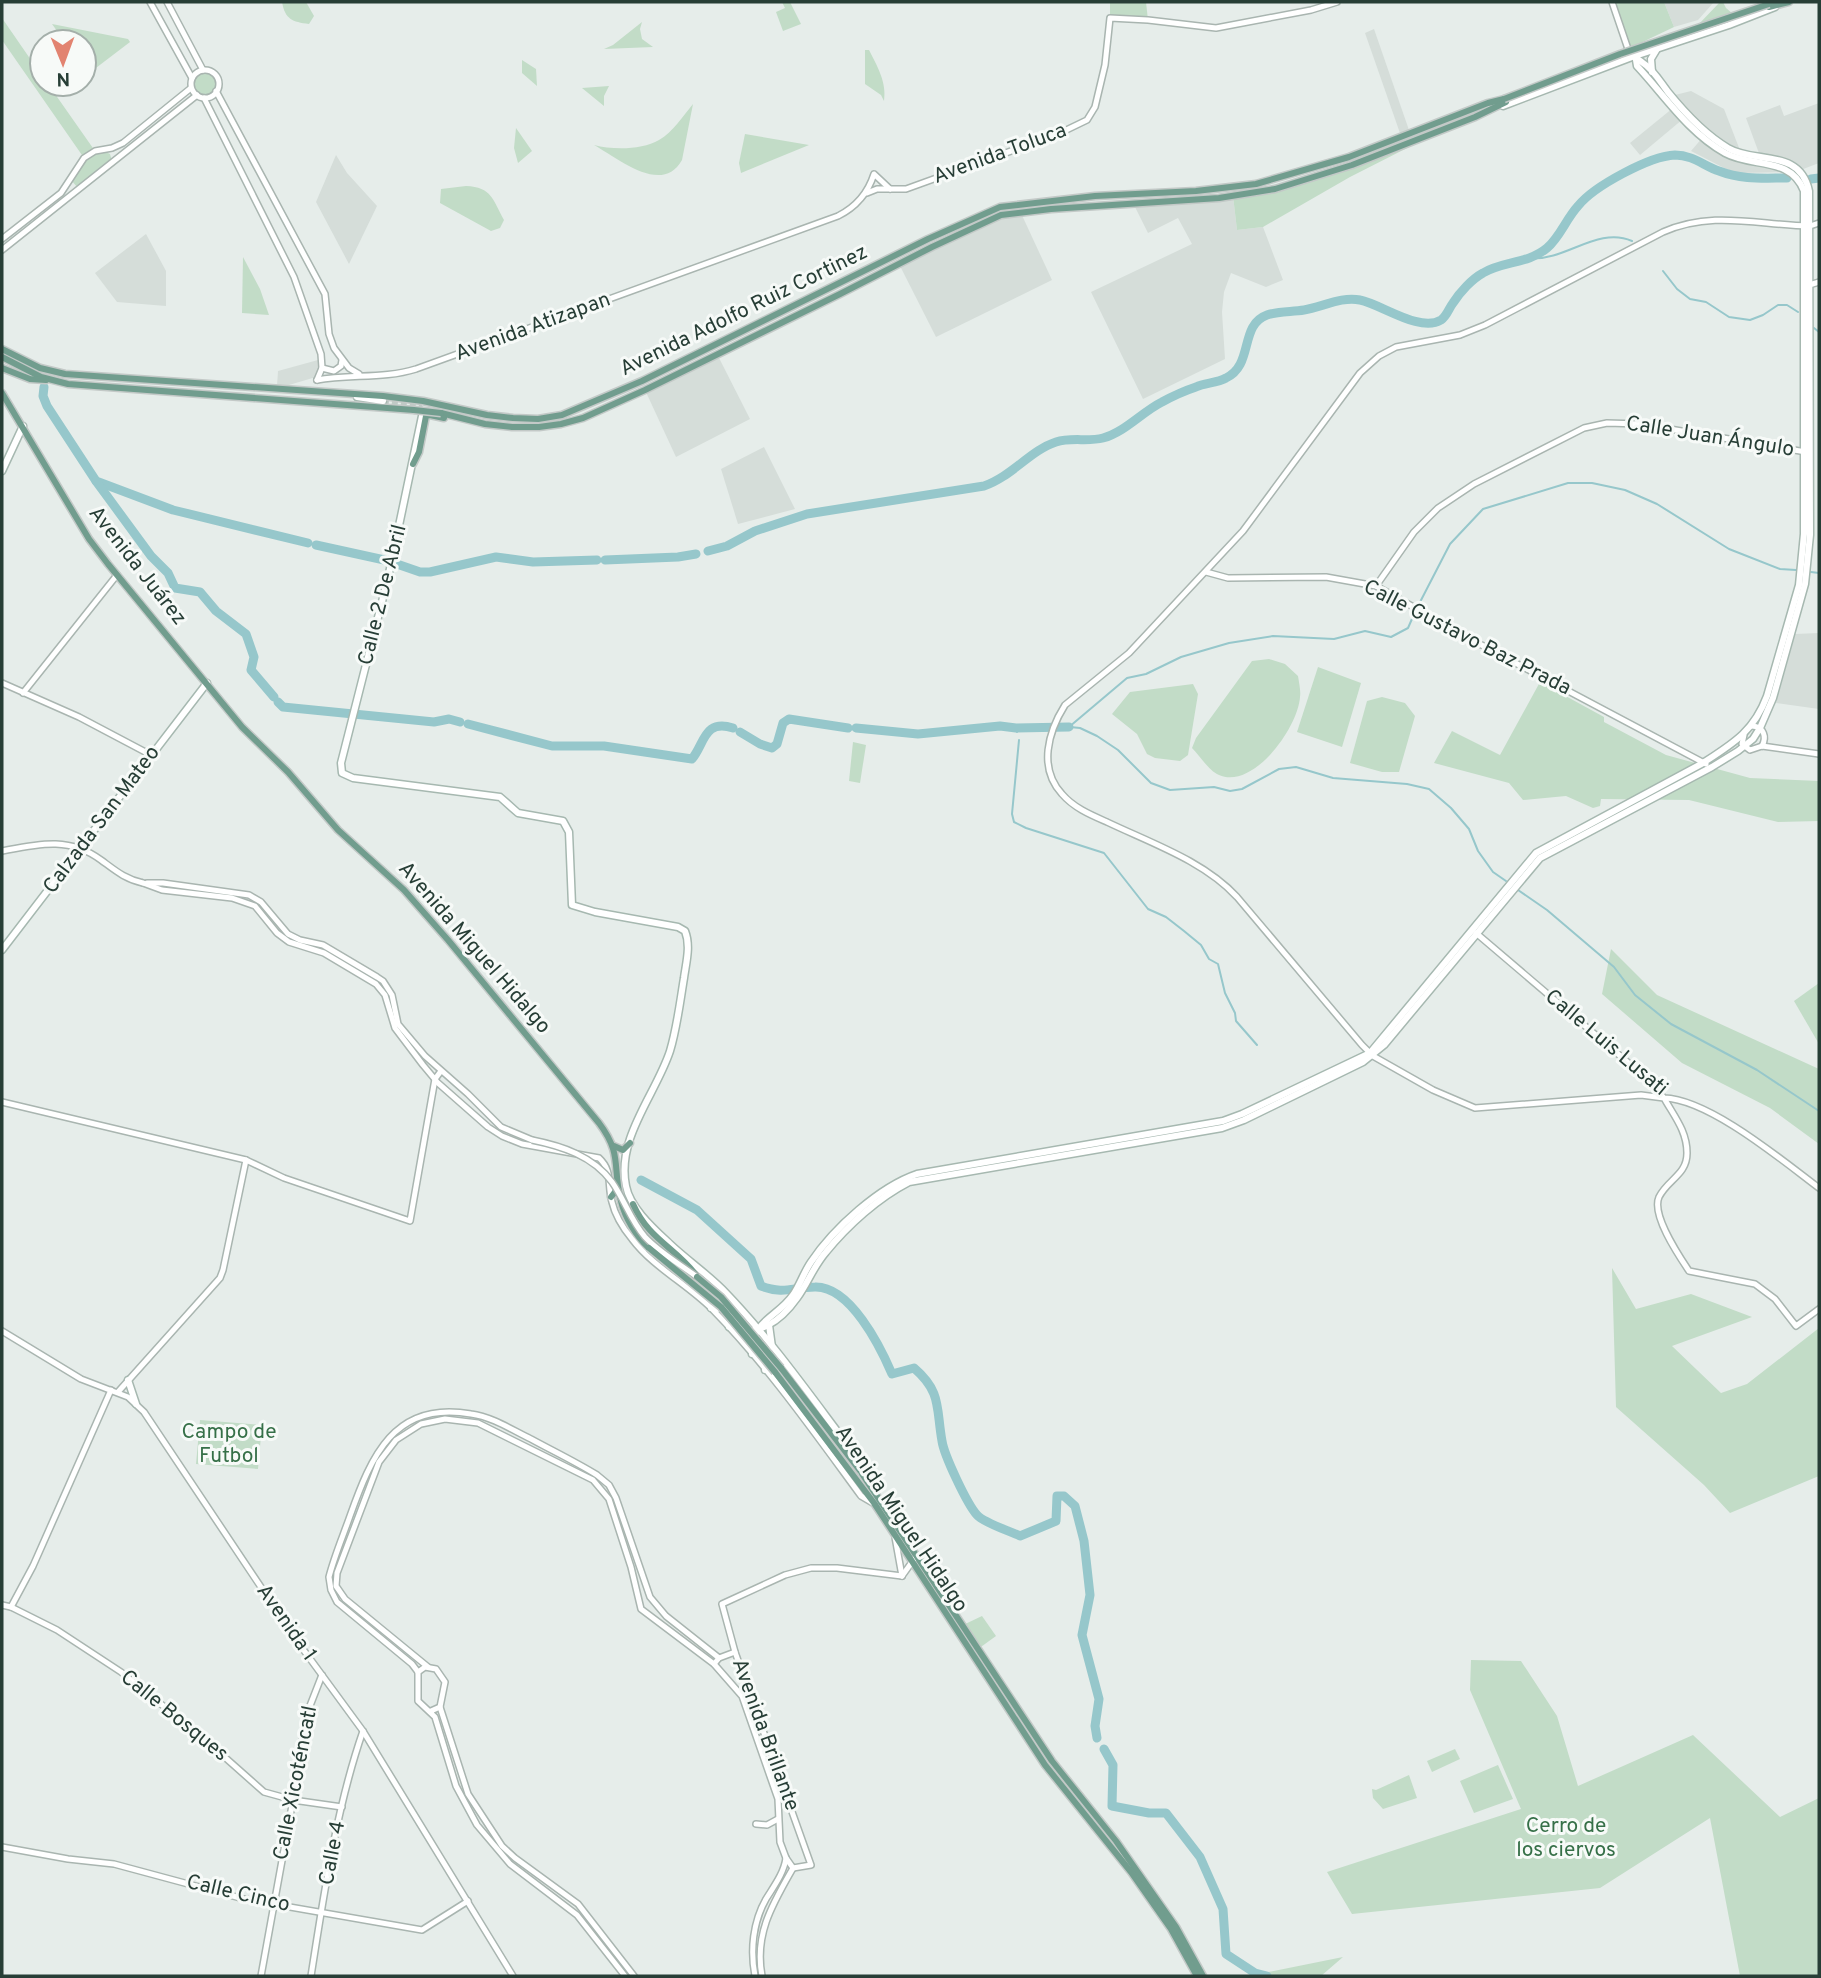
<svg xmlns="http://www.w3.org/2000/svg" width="1821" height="1978" font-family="Overpass,sans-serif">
	<rect width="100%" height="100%" fill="#e6edea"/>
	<g fill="#d5ddd9">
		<polygon points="1664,2 1714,2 1698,20 1674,27"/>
		<polygon points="1374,29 1410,133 1401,136 1365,33"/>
		<polygon points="1691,91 1724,109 1741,153 1718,141 1671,96"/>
		<polygon points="1819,103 1819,163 1798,171 1793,167 1760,156 1746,118 1780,105 1784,116"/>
		<polygon points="1673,108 1683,119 1640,155 1630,143"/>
		<polygon points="1703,137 1789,172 1738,173 1726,169 1691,151"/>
		<polygon points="336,155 347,173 377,206 349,264 316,202"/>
		<polygon points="1233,196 1237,230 1263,227 1283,280 1266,287 1231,273 1224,292 1222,312 1225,359 1143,399 1091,292 1192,244 1178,218 1148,233 1133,203"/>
		<polygon points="1020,211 1052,280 936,337 899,264 985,221"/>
		<polygon points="146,234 166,271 166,306 117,302 95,273"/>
		<polygon points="717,354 750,419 676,457 645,390"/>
		<polygon points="318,360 320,369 316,377 289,385 277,386 278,371"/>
		<polygon points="764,447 795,509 738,524 721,469"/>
		<polygon points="1819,633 1819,709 1776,703 1795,634"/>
	</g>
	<g fill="#c2dcc7">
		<path d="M282,2H306L314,16L309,24C292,22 285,19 282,2Z"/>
		<polygon points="782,2 790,2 801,24 783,31 776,12 785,8"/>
		<polygon points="1110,2 1146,2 1148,20 1110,18"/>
		<polygon points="1612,2 1664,2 1674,27 1628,49"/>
		<polygon points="1720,2 1723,2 1726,8 1733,14 1698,25"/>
		<polygon points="2,18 42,76 42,84 48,84 95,151 106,152 110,154 112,161 78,188 71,180 84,158 2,40"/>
		<polygon points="642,22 640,29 642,39 653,47 604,49 613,45"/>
		<polygon points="52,24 128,39 130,42 88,74 84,69 84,42 65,42"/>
		<path d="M865,50H869C877,66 887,82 884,101L881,95L865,84Z"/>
		<polygon points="522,60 536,69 537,86 522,73"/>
		<circle cx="205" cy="84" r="14"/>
		<polygon points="609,86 604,96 604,106 582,88"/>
		<path d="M693,104L682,160C662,196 618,158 594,145C613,150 642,150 659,140C673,132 683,116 693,104Z"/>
		<polygon points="516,128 532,151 518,163 514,148"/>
		<polygon points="745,134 809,145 741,173 739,163"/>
		<polygon points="1409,143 1411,146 1350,177 1263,227 1237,230 1233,196 1275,189"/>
		<path d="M466,186C492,187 493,200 504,220L500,228L491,231L440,203L441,189Z"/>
		<polygon points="243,257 260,289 269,315 242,313"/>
		<path d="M1269,659L1285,664L1298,676C1299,683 1301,691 1300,697C1298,728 1253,790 1219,775C1209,771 1200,756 1192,748L1196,738L1252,661Z"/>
		<polygon points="1318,667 1361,683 1342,747 1297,732"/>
		<polygon points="1540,682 1604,717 1604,722 1666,755 1750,778 1819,781 1819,821 1778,822 1689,800 1601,799 1600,806 1593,808 1566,796 1523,800 1509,783 1434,763 1452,731 1500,755"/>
		<polygon points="1193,684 1198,694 1188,755 1180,761 1155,758 1147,754 1137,734 1112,714 1130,692"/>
		<polygon points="1382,697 1405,703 1415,716 1399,772 1382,772 1350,763 1367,701"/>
		<polygon points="853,742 866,745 860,783 849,781"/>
		<polygon points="1611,949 1657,995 1819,1069 1819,1144 1770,1108 1682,1063 1602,994"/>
		<polygon points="1819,983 1819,1044 1794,1001"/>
		<polygon points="1612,1268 1636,1309 1691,1294 1752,1317 1672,1346 1721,1393 1747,1384 1819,1328 1819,1476 1730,1513 1704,1485 1616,1407"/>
		<polygon points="200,1420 262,1425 258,1469 196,1464"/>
		<polygon points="982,1616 996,1636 978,1649 961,1626"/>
		<polygon points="1471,1660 1521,1661 1557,1716 1578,1786 1693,1735 1780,1817 1819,1798 1819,1976 1740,1976 1710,1818 1600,1888 1352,1914 1327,1872 1521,1809 1470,1690"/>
		<polygon points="1455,1749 1460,1759 1432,1772 1427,1761"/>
		<polygon points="1498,1765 1513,1799 1474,1813 1460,1781"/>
		<polygon points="1409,1775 1417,1798 1383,1809 1373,1798 1372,1789 1376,1790"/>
		<polygon points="1343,1957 1321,1976 1254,1975"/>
	</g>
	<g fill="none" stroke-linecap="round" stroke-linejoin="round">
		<g stroke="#96c7cb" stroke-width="2">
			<path d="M1532,258C1565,261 1598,226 1632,241"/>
			<polyline points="1663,271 1677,289 1690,299 1706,302 1729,317 1750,320 1763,315 1778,305 1787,305 1798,312"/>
			<polyline points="1814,328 1819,332"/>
			<polyline points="1811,572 1819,573"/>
			<polyline points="1418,606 1450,544 1483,509 1568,483 1592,483 1625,490 1657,504 1729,549 1780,569 1796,570"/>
			<polyline points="1069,727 1127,678 1146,674 1181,657 1229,643 1273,636 1334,639 1365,631 1391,637 1408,628 1415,612"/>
			<polyline points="1070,727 1080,728 1097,736 1118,750 1151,783 1170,790 1214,787 1230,791 1242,789 1279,769 1296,767 1333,778 1407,784 1429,789 1451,808 1469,829 1478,851 1493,872 1506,881"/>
			<polyline points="1016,728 1017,732"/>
			<polyline points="1019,740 1012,814 1014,822 1026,828 1104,853 1148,909 1166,917 1184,931 1201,945 1209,959 1218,964 1225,993 1235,1013 1236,1021 1257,1045"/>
			<polyline points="1518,890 1547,910 1614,967 1635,995 1671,1024 1757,1070 1819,1111"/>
		</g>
		<g stroke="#96c7cb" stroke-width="9">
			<polyline points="1811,179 1819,178"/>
			<polyline points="44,387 43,396 47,406 96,481 173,510 308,543"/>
			<polyline points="96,481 151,556 168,573 175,588 200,592 216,611 246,634 254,657 251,670 274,697"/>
			<polyline points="316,545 389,561"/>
			<path d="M708,551L727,546L755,531L807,514L984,486C1011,477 1031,450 1056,442C1071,437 1088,442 1103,438C1125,432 1142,412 1162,402C1173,396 1184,391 1196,387C1205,383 1217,383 1226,378C1254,365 1239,325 1267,315C1278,311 1292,312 1304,310C1322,307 1342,296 1360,300C1381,304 1420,333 1441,320C1447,316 1449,308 1453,303C1460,292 1472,279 1483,273C1503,261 1528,264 1547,248C1560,237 1566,219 1578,206C1594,186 1650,156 1675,155C1693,155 1704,166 1719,171C1742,180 1763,178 1787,178"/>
			<polyline points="605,560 678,557 696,554"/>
			<polyline points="394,563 420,572 430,572 496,557 533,562 597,560"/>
			<polyline points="278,702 283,707 434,722 449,719 460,722"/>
			<path d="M468,724L552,746H604L692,759C705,743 704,719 733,728"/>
			<polyline points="856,728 918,734 1000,726 1016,728 1069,727"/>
			<polyline points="740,732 760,744 772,748 777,744 783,723 789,719 848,728"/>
			<path d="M641,1180L697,1210L751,1259L761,1286C785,1295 792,1287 815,1287C850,1286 880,1346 892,1374L914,1368C942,1392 936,1408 942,1441C944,1455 967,1504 977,1515C984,1523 1010,1531 1020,1536L1056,1521L1057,1496H1064L1075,1506L1084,1541L1090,1595L1082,1635L1099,1699L1095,1726L1097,1738"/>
			<polyline points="1104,1749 1113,1765 1112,1806 1149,1813 1166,1813 1200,1857 1223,1909 1226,1954 1255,1973 1267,1976"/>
		</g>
		<polyline stroke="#c0cac6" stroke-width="6" stroke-dasharray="6 3" stroke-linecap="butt" points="383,401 419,406 423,414"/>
		<defs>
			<g id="tertiary">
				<polyline points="150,2 192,78"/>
				<polyline points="167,2 203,70"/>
				<polyline points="1612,2 1628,49"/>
				<circle cx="205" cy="84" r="14"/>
				<polyline points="216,91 325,294 329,334 334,348 349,368 359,374"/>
				<polyline points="204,98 294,277 321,354 322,368 317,380"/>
				<polyline points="867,193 877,189 906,189 1058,134 1087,120 1095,107 1105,65 1110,18 1148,20 1216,28 1311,10 1337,2"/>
				<path d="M1819,223L1810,226C1757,225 1713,210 1663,232L1485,325L1460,335L1396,347L1379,356L1360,373L1243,531L1129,653L1065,705C1048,732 1038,768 1062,794C1074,808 1091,815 1107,822C1151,843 1204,861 1237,897L1362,1045L1373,1056L1433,1090L1475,1108L1641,1095L1664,1098C1674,1116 1687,1131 1687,1153C1687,1175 1668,1179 1659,1197C1651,1215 1679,1256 1689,1271L1755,1284L1775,1299L1796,1326L1819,1309"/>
				<polyline points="2,239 61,193 84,158 95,151 112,148 123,143 191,88"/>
				<polyline points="2,250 197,95"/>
				<polyline points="1806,286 1819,282"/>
				<polyline points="322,368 334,371 341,366 342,360"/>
				<path d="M317,380C350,374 384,379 416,369L838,216C856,207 868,193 874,174L890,189"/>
				<polyline points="1206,572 1228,578 1326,577 1376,586 1474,641 1706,764"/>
				<polyline points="1376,586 1414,532 1438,508 1474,484 1584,428 1607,423 1640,424 1806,452"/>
				<polyline points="2,683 79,717 151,755"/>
				<polyline points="23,693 117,575"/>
				<path d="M1752,726C1764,727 1767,737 1762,746"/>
				<polyline points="1744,735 1742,744 1750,750 1762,746 1819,754"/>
				<path d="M143,883L162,890L232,898L255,906L277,933L289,942L324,953L376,984L385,995L395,1028L423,1065L438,1083L488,1127L502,1136L522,1144L599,1158C613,1171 607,1184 612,1202C615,1215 623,1228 632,1239C653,1267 687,1284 712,1309C767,1365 814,1432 861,1496L873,1503"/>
				<polyline points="147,883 163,883 249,895 261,902 288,934 300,940 323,945 377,977 383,981 392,995 398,1024 425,1056 468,1094 501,1127 532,1140"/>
				<path d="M1476,933L1645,1077L1664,1098C1709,1099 1783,1161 1819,1188"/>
				<polyline points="2,1102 246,1160 284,1178 410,1221 435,1079 441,1071"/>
				<polyline points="2,1331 81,1379 128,1397 144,1412 297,1641 363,1731 513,1976"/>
				<polyline points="118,1392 220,1278 223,1270 246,1160"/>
				<polyline points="895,1537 902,1576"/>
				<polyline points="902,1576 917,1555"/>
				<polyline points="2,1605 11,1607 57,1630 121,1672 202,1737 264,1792 293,1800 342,1807"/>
				<polyline points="11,1607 33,1566 111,1390"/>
				<polyline points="714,1664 719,1658 735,1652"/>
				<polyline points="428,1667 345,1599 336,1586 337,1573 379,1462 396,1440 421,1424 445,1419 478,1423 593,1480 609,1499 631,1567 641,1609 714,1664 742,1696 778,1799 780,1842 786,1858 793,1868"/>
				<path d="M418,1672L412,1664L337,1602L331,1590L329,1577C334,1557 343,1536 350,1516C371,1457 394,1400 471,1414C493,1417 512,1430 531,1439C553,1451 576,1462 597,1475L609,1485L616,1498L650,1597L666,1616L719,1658"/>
				<polyline points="440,1707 468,1794 502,1846 515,1858 578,1904 634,1976"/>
				<polyline points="431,1711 440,1707 445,1682 436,1669 425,1667 418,1672 418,1701 435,1717 456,1786 477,1825 510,1864 577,1915 625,1976"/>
				<polyline points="756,1824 767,1825 778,1819"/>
				<polyline points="2,1847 68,1859 114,1864 244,1899 422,1930 468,1901"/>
				<polyline points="793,1868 811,1865 735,1652 722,1604 785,1575 811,1568 837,1568 902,1576"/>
				<polyline points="261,1976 293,1800 306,1716 322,1675"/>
				<path d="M311,1976C324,1894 336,1809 363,1731"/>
				<path d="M755,1976C750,1950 753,1922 766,1899C774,1886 784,1873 786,1858"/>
				<path d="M762,1976C754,1934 773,1903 793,1868"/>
			</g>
			<g id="secondary">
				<polyline points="1652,72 1651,59 1657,49"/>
				<polyline points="1503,106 1632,57 1729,25 1775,7"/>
				<polyline points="357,397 383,401"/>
				<path d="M422,416L388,578L341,763L342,773L353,778L500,797L518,813L563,821L569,832L572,905L595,912L678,927L685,931C691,946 686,963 684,978C680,1002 677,1028 670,1051C656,1094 616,1138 626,1186C630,1208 654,1229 670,1244C688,1261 709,1275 726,1293C775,1344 816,1404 859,1460L861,1472"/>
				<polyline points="2,471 23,426"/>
				<polyline points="2,950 207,683"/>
				<polyline points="711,1308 721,1309 727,1298"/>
				<polyline points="769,1325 772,1347"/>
				<path d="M729,1327C757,1338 780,1322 797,1298C808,1283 813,1267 826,1252C848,1225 878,1198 909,1182L1222,1128L1244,1120L1363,1062L1384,1045L1540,858L1712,767L1738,751L1753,739L1760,728L1773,698L1805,584L1810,535L1809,191C1800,148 1755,164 1728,148C1704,134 1685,113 1668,92C1661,83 1653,69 1643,63C1636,57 1633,58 1628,49"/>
				<path d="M752,1354C751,1320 777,1318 793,1295C800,1285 804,1272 811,1262C834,1228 879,1187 917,1174L1223,1121L1242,1114L1370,1053L1536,853L1703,763C1734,743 1754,731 1767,696L1799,585L1804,534V191C1791,156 1752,168 1725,153C1688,132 1665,96 1637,66L1636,60"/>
				<polyline points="765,1370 765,1363 769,1358"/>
				<polyline points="128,1380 136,1404"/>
			</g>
			<g id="primary">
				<polyline points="1769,7 1789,2"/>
				<polyline points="2,349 40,368 65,374 383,396 423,401 487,415 513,418 538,419 562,415 642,381 928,239 1000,207 1095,196 1196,191 1256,184 1349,157 1488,103 1504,99"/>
				<polyline points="2,357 41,377 68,384 414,410"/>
				<polyline points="2,368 30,379 46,380"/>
				<path d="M2,393L89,539L108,564L242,727L288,772L338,830L404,890L448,940L599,1123C623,1155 612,1167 621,1201C625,1218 636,1236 649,1248"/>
				<polyline points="441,413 485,424 512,427 539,427 561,424 583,418 645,390 840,294 932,247 1001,215 1051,209 1219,198 1275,189 1352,165 1475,117 1506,102"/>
				<polyline points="413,464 419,452 426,416 430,415 444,418"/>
				<polyline points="614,1146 623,1150 630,1143"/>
				<polyline points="611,1197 618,1188"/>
				<path d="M633,1204C649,1240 675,1247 696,1275"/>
				<polyline points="781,1368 861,1472 1052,1761 1116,1841 1176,1927 1203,1976"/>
				<polyline points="775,1372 874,1503 1045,1765 1131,1872 1171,1929 1197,1976"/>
			</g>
		</defs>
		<use href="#tertiary" stroke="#a9b5b0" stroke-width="8"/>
		<use href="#secondary" stroke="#a6b8b0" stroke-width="9"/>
		<use href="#primary" stroke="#c3c9c7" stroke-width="9"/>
		<use href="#tertiary" stroke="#fff" stroke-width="5"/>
		<use href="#secondary" stroke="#fff" stroke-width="6"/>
		<use href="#primary" stroke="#719d8e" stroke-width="6"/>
		<defs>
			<g id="tertiary-bridge">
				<path d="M2,851C38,844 69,836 101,860C116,871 125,879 143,883"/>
				<path d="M532,1140C562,1146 593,1156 612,1182C624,1199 631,1221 645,1237C660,1253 680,1264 697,1277"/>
			</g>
			<g id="primary-bridge">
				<polyline points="1504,99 1620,54 1769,4"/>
				<polyline points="414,410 441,413"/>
				<polyline points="649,1248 721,1307 775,1372"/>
				<polyline points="697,1277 721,1297 781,1368"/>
			</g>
		</defs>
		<use href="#tertiary-bridge" stroke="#a9b5b0" stroke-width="8" stroke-linecap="butt"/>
		<use href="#primary-bridge" stroke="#c3c9c7" stroke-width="9" stroke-linecap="butt"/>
		<use href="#tertiary-bridge" stroke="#fff" stroke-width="5"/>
		<use href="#primary-bridge" stroke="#719d8e" stroke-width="6"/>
	</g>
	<g text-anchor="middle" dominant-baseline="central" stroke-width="6" stroke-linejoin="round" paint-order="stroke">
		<g font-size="21" fill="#273e36" stroke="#f7faf8">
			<text transform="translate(1000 154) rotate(-20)">Avenida Toluca</text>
			<text transform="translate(744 311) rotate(-26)">Avenida Adolfo Ruiz Cortinez</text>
			<text transform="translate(533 327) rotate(-20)">Avenida Atizapan</text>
			<text transform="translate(1710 437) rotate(9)">Calle Juan Ángulo</text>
			<text transform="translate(137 566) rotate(52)">Avenida Juárez</text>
			<text transform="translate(383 595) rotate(-76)">Calle 2 De Abril</text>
			<text transform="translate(1467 638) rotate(27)">Calle Gustavo Baz Prada</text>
			<text transform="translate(102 820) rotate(-53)">Calzada San Mateo</text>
			<text transform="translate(474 948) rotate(49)">Avenida Miguel Hidalgo</text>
			<text transform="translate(1606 1043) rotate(40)">Calle Luis Lusati</text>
			<text transform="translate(901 1519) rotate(56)">Avenida Miguel Hidalgo</text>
			<text transform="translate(286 1623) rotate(55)">Avenida 1</text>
			<text transform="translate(174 1716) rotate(39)">Calle Bosques</text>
			<text transform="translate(765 1735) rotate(70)">Avenida Brillante</text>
			<text transform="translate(296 1783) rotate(-79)">Calle Xicoténcatl</text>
			<text transform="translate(333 1853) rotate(-79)">Calle 4</text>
			<text transform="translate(238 1894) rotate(13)">Calle Cinco</text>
		</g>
		<g font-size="21" fill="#367048" stroke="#f7faf8">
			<text x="229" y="1432">Campo de<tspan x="229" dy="24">Futbol</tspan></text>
			<text x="1566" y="1826">Cerro de<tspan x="1566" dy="24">los ciervos</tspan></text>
		</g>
	</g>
	<rect width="1821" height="1978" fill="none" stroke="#273e36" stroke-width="7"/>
	<g transform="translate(63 63) rotate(179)"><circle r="33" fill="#f7faf8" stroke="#a4afaa" stroke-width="2"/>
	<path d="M0-5L12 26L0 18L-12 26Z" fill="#e28370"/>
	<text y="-10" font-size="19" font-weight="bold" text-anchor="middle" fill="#273e36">N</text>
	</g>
</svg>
